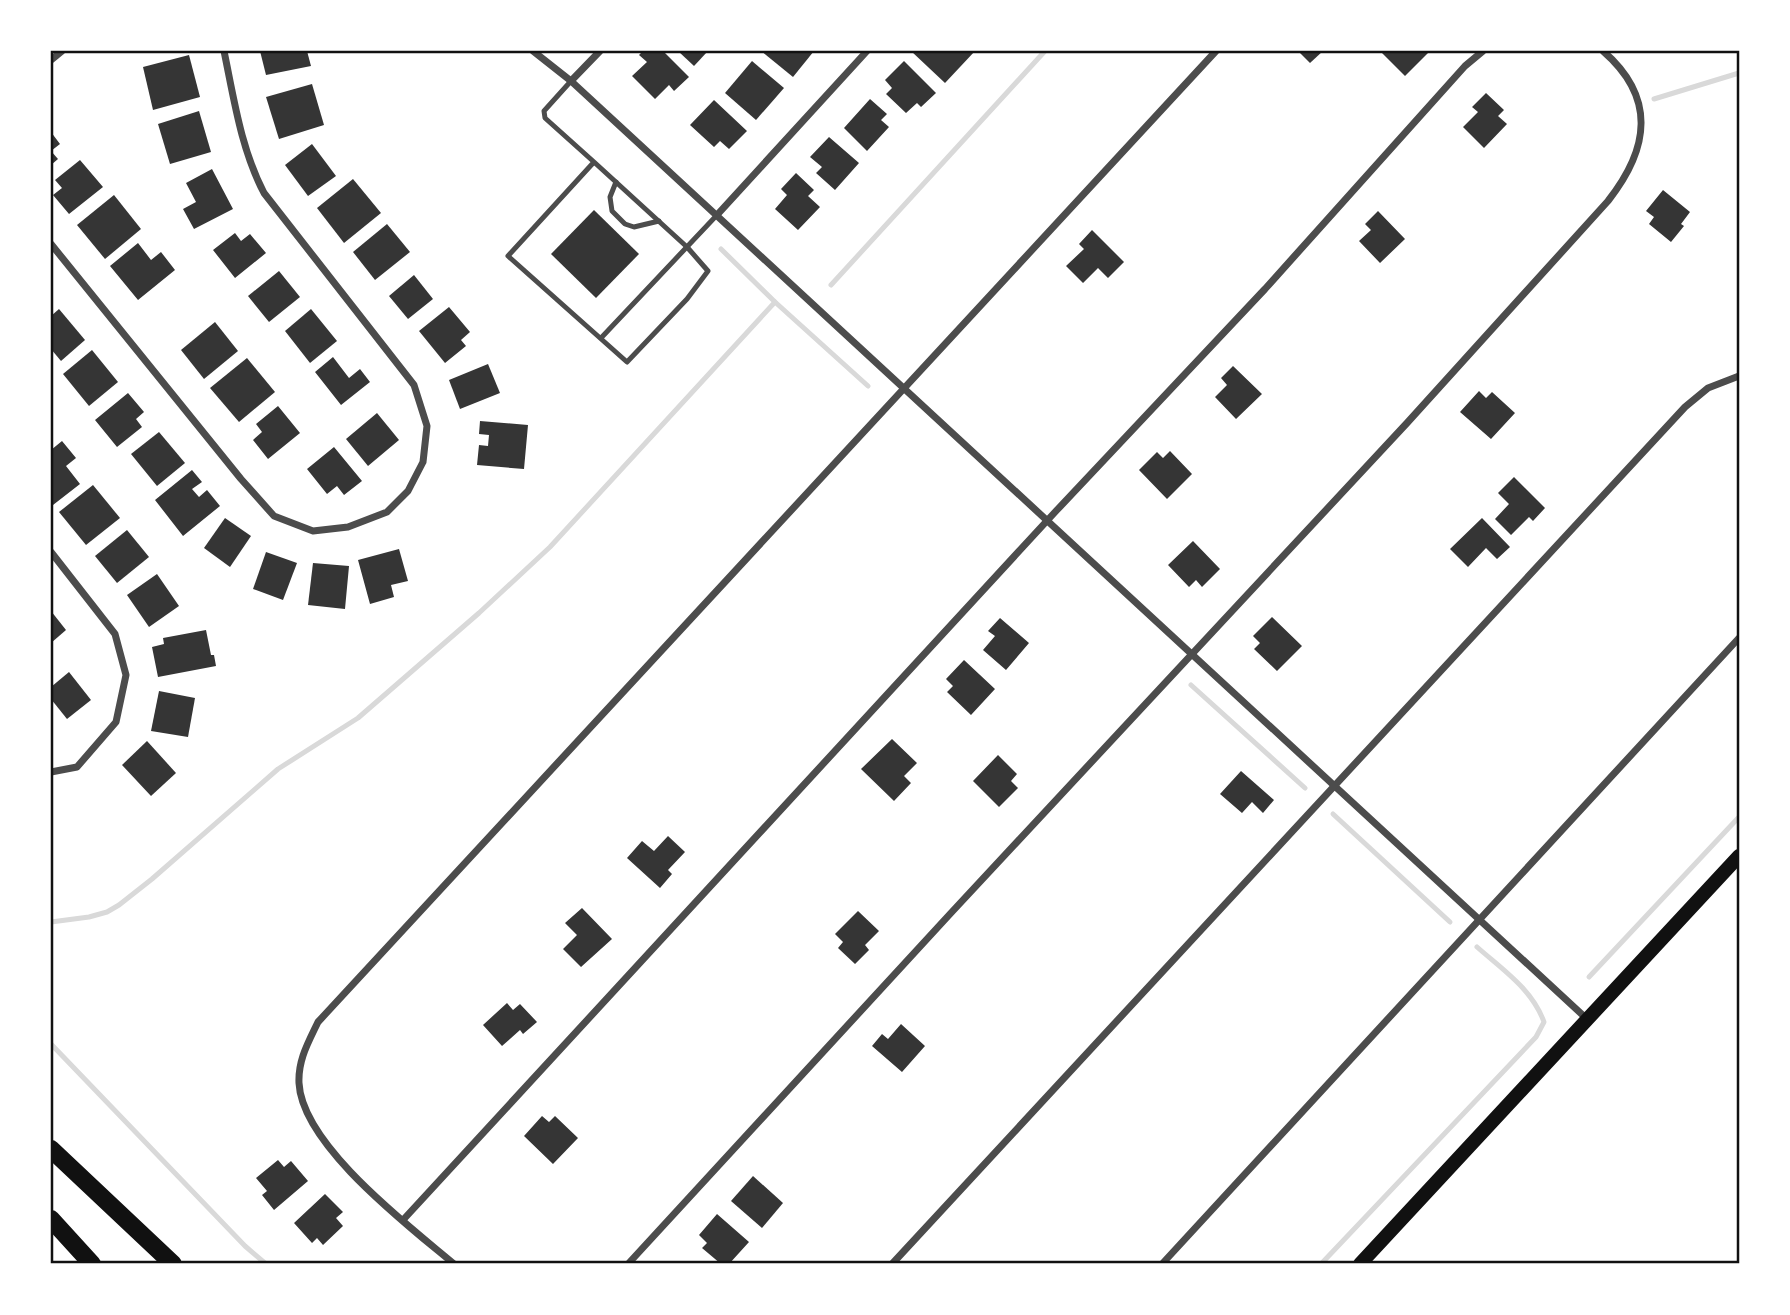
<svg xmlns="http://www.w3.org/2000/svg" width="1790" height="1315" font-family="'PT Sans',sans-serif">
	<rect width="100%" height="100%" fill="#fff"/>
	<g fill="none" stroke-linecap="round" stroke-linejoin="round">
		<g stroke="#d9d9d9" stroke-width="5">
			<polyline points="1654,99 1739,73"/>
			<polyline points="721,249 775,302 868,386"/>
			<polyline points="831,285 1045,51"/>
			<polyline points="1191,685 1305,788"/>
			<polyline points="1333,814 1450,922"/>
			<polyline points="51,922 89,917 107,912 119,905 152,879 278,769 358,718 479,613 550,547 775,302"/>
			<polyline points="1589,977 1739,817"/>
			<polyline points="51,1044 245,1246 266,1264"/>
			<path d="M1321,1264L1536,1037L1544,1022C1532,989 1503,970 1477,947"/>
		</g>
	</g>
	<g fill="#353535">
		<polygon points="260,51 307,51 311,66 266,75"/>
		<polygon points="643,51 663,51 689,77 674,91 669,85 655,99 632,76 647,62 639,55"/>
		<polygon points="678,51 708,51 694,66"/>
		<polygon points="761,51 814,51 793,77"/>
		<polygon points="911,51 975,51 945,83"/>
		<polygon points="1298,51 1323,51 1310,63"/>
		<polygon points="1382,51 1430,51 1405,76 1381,52"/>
		<polygon points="189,55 200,97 153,110 143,67"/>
		<polygon points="752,61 784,88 756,120 725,93"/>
		<polygon points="904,61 936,93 921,107 917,103 906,113 886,94 892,88 885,80"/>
		<polygon points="312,84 324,125 279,139 266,97"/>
		<polygon points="1486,93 1504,110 1498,116 1507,124 1484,148 1463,127 1478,112 1472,107"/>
		<polygon points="870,99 887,114 881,120 889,127 867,151 844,128"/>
		<polygon points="714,100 747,131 729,149 720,141 714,147 690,125"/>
		<polygon points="199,111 211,152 170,164 158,124"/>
		<polygon points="51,132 60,144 51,151 58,159 51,165"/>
		<polygon points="829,137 859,163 835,190 816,173 822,167 810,157"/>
		<polygon points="312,144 336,176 308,196 285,165"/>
		<polygon points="80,160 103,187 69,214 53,195 62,188 55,180"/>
		<polygon points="212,169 233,209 194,229 183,209 196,202 186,183"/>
		<polygon points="796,173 814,190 808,196 820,207 798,230 775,209 787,195 781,189"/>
		<polygon points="353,179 381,213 344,243 317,208"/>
		<polygon points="1663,190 1690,212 1681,224 1684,226 1671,242 1649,224 1654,217 1646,211"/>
		<polygon points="114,195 141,229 105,259 77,225"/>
		<polygon points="594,210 639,254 596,298 551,254"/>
		<polygon points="1378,211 1405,239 1380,263 1359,241 1371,230 1365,224"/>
		<polygon points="387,224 410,252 375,280 353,252"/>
		<polygon points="1092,230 1124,262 1108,278 1098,268 1083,283 1066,266 1084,249 1079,244"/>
		<polygon points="235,233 241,241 250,234 266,253 235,278 213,250"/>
		<polygon points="138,243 151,260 161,252 175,270 138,300 110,266"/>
		<polygon points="279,271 300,297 269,322 248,296"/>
		<polygon points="414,275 433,299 408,319 389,296"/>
		<polygon points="449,307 470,332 461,340 466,346 445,363 419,331"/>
		<polygon points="59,309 85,340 61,361 51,349 51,316"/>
		<polygon points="311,309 337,341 310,363 285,331"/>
		<polygon points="215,322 238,351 204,379 181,350"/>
		<polygon points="92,350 118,382 89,406 63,374"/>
		<polygon points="333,357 349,378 360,369 370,382 341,405 315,372"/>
		<polygon points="247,358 275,392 239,422 210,388"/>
		<polygon points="488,364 500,393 460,409 449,380"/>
		<polygon points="1233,366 1262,394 1236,419 1215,397 1227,385 1221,378"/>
		<polygon points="1479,391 1486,398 1492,392 1515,413 1491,439 1460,412"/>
		<polygon points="128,393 144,412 136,419 142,427 117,447 95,420"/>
		<polygon points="278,406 300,433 268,459 253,440 262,432 256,424"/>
		<polygon points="377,413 399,440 368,466 346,439"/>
		<polygon points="480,421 528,425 524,469 477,465 479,445 488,446 489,435 479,434"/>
		<polygon points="159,432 185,463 157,486 131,454"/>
		<polygon points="62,441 76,458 66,466 80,484 53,505 51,501 51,450"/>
		<polygon points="334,447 362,481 344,495 337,486 327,494 307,469"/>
		<polygon points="1170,451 1192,474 1167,499 1139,470 1157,452 1163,458"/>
		<polygon points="192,470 202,482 192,489 199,497 207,490 220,506 183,536 155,500"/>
		<polygon points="1514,477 1545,508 1533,521 1529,517 1511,535 1495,519 1509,504 1498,493"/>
		<polygon points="93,485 120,518 86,545 59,512"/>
		<polygon points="225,518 251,536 230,567 204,548"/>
		<polygon points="1482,518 1510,547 1497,559 1486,548 1468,567 1450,549"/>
		<polygon points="127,530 149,557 117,583 95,556"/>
		<polygon points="1193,541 1220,569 1202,587 1196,580 1189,587 1168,565"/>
		<polygon points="399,549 408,581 391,585 394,597 370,604 358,560"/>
		<polygon points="266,552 297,563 283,600 253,589"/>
		<polygon points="313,563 349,566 345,609 308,605"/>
		<polygon points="157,574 179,606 149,627 127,595"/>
		<polygon points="51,611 66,630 51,643"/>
		<polygon points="1272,617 1302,646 1277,671 1254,649 1260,643 1253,636"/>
		<polygon points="1000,618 1029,643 1006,670 983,650 995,636 988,631"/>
		<polygon points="206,630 211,655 214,655 216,666 158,677 152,647 164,644 163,638"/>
		<polygon points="964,660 995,689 971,715 947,692 953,686 946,679"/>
		<polygon points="69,672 91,700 67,719 51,699 51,687"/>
		<polygon points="159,691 195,698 188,737 151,731"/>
		<polygon points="892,739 917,763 904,776 911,783 894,801 861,769"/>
		<polygon points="147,741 176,773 151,796 122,765"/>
		<polygon points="998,755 1017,774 1011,781 1018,788 999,807 973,781"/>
		<polygon points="1241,771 1274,800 1263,813 1252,802 1242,813 1220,794"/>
		<polygon points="668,836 685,852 668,870 672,874 660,888 627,858 642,841 654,851"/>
		<polygon points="582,908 612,939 581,967 563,949 577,935 565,923"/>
		<polygon points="858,911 879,931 865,945 869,950 855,964 838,948 843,942 835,934"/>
		<polygon points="507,1003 513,1010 520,1004 537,1022 523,1034 520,1030 502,1046 483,1025"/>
		<polygon points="901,1024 925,1046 902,1072 872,1046 882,1034 888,1039"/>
		<polygon points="542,1116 549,1122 555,1116 578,1138 553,1164 524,1136"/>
		<polygon points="278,1160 284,1167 291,1161 308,1181 274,1210 262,1195 267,1191 256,1178"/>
		<polygon points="753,1176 783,1203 762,1228 731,1201"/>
		<polygon points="325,1194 343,1212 336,1218 343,1226 323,1245 317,1238 312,1243 294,1223"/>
		<polygon points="717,1214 749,1242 729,1264 721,1264 702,1248 707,1243 699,1235"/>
	</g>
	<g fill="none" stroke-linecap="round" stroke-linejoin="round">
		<g stroke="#4c4c4c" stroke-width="5">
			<polyline points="571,81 544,111 545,118 594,162 508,256 627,362 687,299 708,271 687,247 594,162"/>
			<polyline points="616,182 610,197 612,211 625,224 634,227 659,221"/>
			<polyline points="601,338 717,215"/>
		</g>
		<g stroke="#4c4c4c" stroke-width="7">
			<polyline points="533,51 571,81 1587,1019"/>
			<polyline points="51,60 62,51"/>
			<polyline points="571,81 600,51"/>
			<polyline points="717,215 867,51"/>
			<path d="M51,244L241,479L274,516L313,531L348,527L387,512L408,491L423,462L427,426L414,385L264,193C241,149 234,99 224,51"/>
			<polyline points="51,552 115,634 126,675 116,722 77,767 51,772"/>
			<polyline points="403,1220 1056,511 1265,289 1465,66 1483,51"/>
			<path d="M454,1264C409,1226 302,1145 299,1083C298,1060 308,1043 318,1022L1216,51"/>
			<path d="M628,1264L950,914L1407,423L1608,201C1649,149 1657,98 1603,51"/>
			<polyline points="892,1264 1685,407 1708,388 1739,376"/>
			<polyline points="1162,1264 1739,638"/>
		</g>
		<polyline stroke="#111" stroke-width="14" points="1360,1264 1739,856"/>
		<g stroke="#111" stroke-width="18">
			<polyline points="51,1149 173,1264"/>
			<polyline points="51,1219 92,1264"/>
		</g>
	</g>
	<rect width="1790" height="1315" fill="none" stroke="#ffffff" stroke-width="105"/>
	<rect x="52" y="52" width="1686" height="1210" fill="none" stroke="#111" stroke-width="2.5"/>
</svg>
